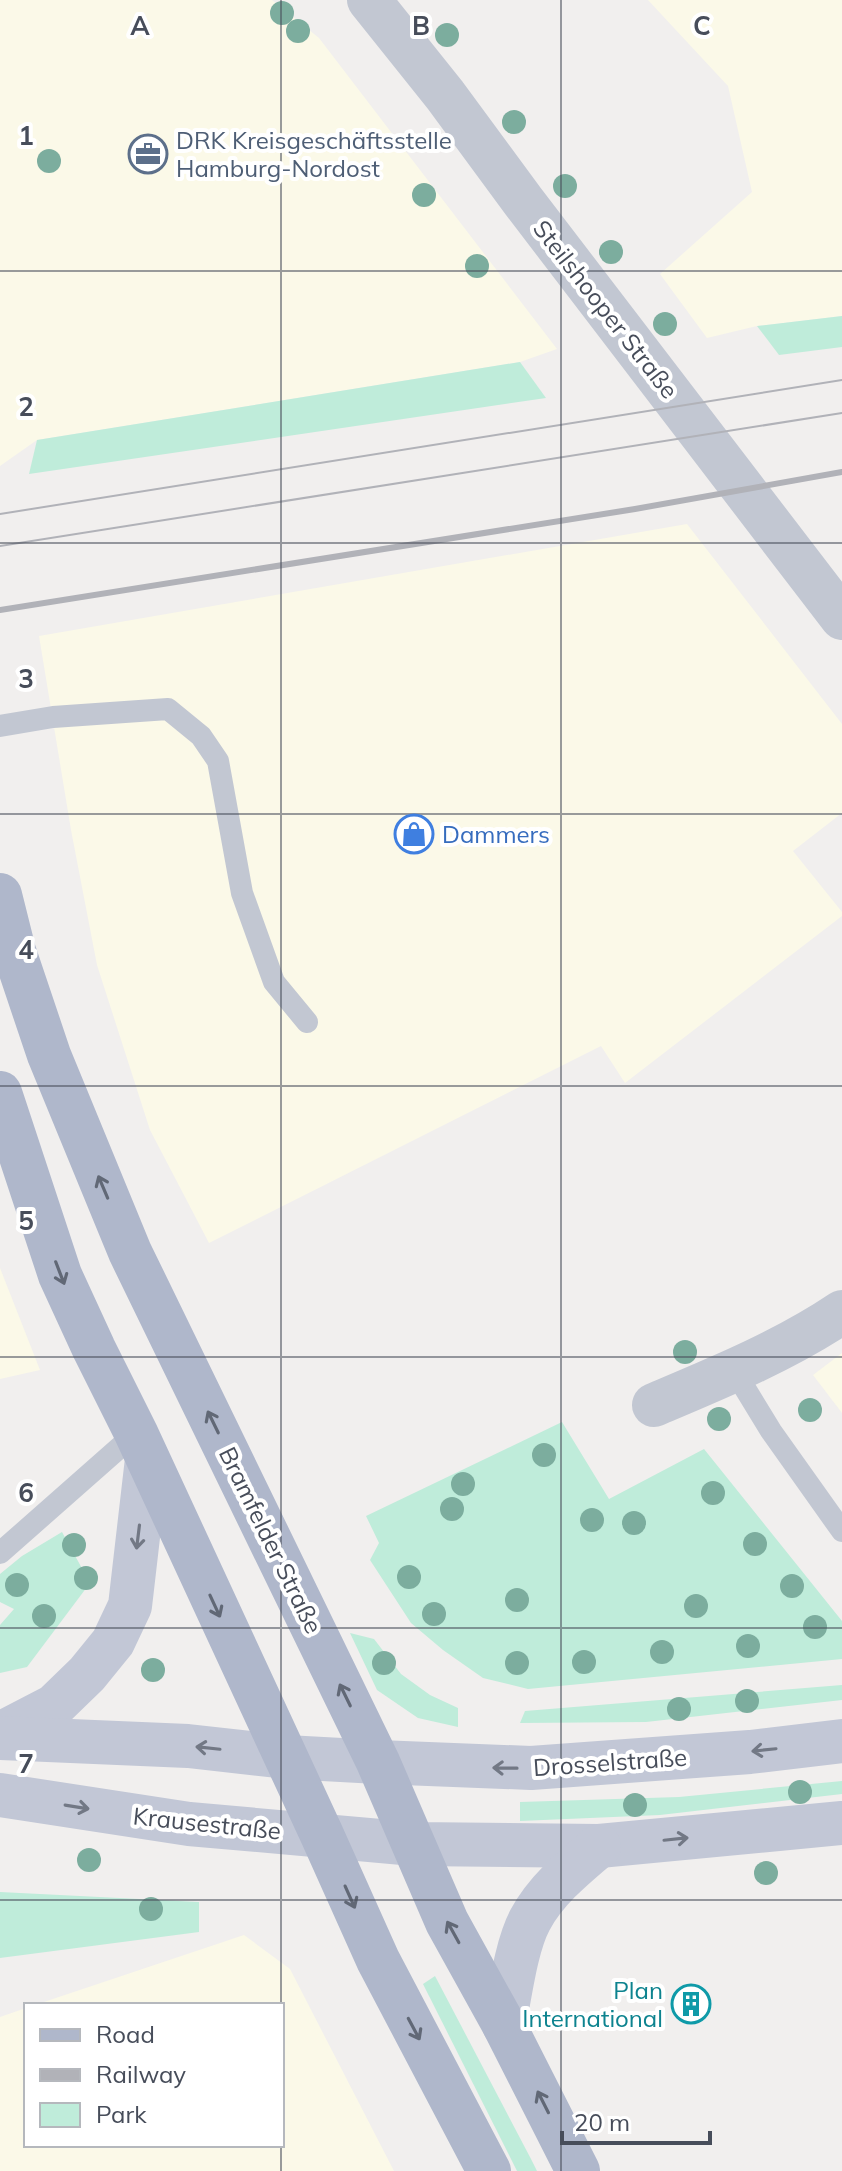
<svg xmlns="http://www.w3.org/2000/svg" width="842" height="2171" font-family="Mulish,sans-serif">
	<rect width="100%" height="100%" fill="#f1efee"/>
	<g fill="#fbf9e8">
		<polygon points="0,0 272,0 319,38 557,349 520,362 37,440 0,466"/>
		<polygon points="648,0 842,0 842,316 757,326 707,338 660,274 752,192 728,86"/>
		<polygon points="687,524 842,724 842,813 793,851 842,912 842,916 625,1083 601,1046 209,1243 150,1130 97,965 71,830 39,636"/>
		<polygon points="0,1268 40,1370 0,1379"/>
		<polygon points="842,1353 842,1413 813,1375"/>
		<polygon points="244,1935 290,1969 394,2171 0,2171 0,2017 26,2008 26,2145 282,2145 282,2005 35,2005"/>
	</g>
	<g fill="#bfecda">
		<polygon points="842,316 842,347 779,355 757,326"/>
		<polygon points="520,362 546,398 29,474 37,440"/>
		<polygon points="562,1422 609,1499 704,1449 842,1621 842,1659 528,1689 483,1678 443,1650 411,1623 370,1560 379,1543 366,1516"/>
		<polygon points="62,1532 90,1583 27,1667 0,1673 0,1625 14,1609 0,1602 0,1574 22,1556"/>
		<polygon points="350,1633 374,1639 401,1674 430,1695 458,1708 458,1727 418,1718 377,1690"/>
		<polygon points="842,1685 842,1700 646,1722 520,1723 525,1711"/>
		<polygon points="842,1781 842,1794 660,1815 520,1821 520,1802 679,1797"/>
		<polygon points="0,1892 199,1902 199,1932 0,1958"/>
		<polygon points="435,1976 531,2159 537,2171 517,2171 423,1984"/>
	</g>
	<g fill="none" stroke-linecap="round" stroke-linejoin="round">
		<g stroke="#c2c7d2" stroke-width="22">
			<polyline points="0,726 53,717 168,709 201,736 218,761 242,893 274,982 307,1022"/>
			<polyline points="735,1372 771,1431 842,1531"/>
			<polyline points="0,1553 136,1433"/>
		</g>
		<path stroke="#c2c7d2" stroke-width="44" d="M654,1405C718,1378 784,1351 842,1312"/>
		<polyline stroke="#c2c7d2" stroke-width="44" points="369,0 445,95 523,201 842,618"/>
		<g stroke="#c2c7d6" stroke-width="44">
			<polyline points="0,1734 54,1706 87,1674 113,1642 130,1606 147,1459"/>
			<polyline points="0,1738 188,1746 286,1757 378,1762 531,1768 750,1752 842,1741"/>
			<polyline points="0,1795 189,1824 414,1844 599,1846 842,1823"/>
			<path d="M504,2025C510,1995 516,1946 530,1920C546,1890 573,1868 599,1846"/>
		</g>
		<g stroke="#afb7cb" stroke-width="44">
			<polyline points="0,895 14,951 49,1055 130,1252 378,1762 447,1922 504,2025 578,2171"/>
			<polyline points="0,1093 60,1275 94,1349 136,1433 322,1835 378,1960 489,2171"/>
		</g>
		<g stroke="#b1b2b8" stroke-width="2">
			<polyline points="0,514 842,380"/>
			<polyline points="0,546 842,413"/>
		</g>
		<polyline stroke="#b1b2b8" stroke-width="6" points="0,610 635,509 842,472"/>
	</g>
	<g fill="#7cad9e">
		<circle cx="282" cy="13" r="12"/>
		<circle cx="298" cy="31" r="12"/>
		<circle cx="447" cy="35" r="12"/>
		<circle cx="514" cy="122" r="12"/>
		<circle cx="49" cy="161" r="12"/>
		<circle cx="565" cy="186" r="12"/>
		<circle cx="424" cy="195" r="12"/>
		<circle cx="611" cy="252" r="12"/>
		<circle cx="477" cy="266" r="12"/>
		<circle cx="665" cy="324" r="12"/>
		<circle cx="685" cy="1352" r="12"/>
		<circle cx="810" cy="1410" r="12"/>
		<circle cx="719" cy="1419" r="12"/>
		<circle cx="544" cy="1455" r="12"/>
		<circle cx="463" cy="1484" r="12"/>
		<circle cx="713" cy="1493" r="12"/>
		<circle cx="452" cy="1509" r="12"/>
		<circle cx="592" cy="1520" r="12"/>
		<circle cx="634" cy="1523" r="12"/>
		<circle cx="755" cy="1544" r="12"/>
		<circle cx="74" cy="1545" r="12"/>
		<circle cx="409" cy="1577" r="12"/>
		<circle cx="86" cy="1578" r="12"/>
		<circle cx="17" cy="1585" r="12"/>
		<circle cx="792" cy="1586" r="12"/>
		<circle cx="517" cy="1600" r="12"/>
		<circle cx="696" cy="1606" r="12"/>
		<circle cx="434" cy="1614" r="12"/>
		<circle cx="44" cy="1616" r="12"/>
		<circle cx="815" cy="1627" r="12"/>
		<circle cx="748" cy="1646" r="12"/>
		<circle cx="662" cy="1652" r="12"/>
		<circle cx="584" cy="1662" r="12"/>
		<circle cx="384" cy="1663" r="12"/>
		<circle cx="517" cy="1663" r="12"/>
		<circle cx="153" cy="1670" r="12"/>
		<circle cx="747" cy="1701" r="12"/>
		<circle cx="679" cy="1709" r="12"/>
		<circle cx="800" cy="1792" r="12"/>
		<circle cx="635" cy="1805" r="12"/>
		<circle cx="89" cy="1860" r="12"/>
		<circle cx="766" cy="1873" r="12"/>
		<circle cx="151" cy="1909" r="12"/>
	</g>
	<defs><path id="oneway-shaft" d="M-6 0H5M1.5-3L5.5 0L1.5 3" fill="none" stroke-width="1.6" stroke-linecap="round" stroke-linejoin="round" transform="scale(2)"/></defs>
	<g stroke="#616876">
		<use href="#oneway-shaft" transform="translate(103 1187) rotate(-113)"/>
		<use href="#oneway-shaft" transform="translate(60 1273) rotate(69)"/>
		<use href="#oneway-shaft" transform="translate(213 1422) rotate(-116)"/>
		<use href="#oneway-shaft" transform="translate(215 1606) rotate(65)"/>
		<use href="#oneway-shaft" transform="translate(345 1695) rotate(-116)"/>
		<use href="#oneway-shaft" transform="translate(350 1897) rotate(66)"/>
		<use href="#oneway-shaft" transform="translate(453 1932) rotate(-119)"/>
		<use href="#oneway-shaft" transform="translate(414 2029) rotate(62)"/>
		<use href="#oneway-shaft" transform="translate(543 2102) rotate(-117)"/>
	</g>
	<g stroke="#727885">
		<use href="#oneway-shaft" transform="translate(138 1537) rotate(97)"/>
		<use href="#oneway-shaft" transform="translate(208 1748) rotate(-174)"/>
		<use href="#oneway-shaft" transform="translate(764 1750) rotate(174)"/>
		<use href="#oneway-shaft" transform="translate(505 1768) rotate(-179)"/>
		<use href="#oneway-shaft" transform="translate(77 1807) rotate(9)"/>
		<use href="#oneway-shaft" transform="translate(676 1839) rotate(-6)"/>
	</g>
	<path fill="none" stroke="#474d5a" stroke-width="2" stroke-opacity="0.55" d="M281,0V2005M561,0V2171M0,271H842M0,543H842M0,814H842M0,1086H842M0,1357H842M0,1628H842M0,1900H842M281,2145V2171"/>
	<defs>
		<symbol id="office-ring" viewBox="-11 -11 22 22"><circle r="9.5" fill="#fff" stroke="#5c6f8a" stroke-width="1.5"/><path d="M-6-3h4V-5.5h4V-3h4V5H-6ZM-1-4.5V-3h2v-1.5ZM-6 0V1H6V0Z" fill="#5c6f8a"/></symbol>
		<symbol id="shop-ring" viewBox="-11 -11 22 22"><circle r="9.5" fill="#fff" stroke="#3f7fe0" stroke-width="1.5"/><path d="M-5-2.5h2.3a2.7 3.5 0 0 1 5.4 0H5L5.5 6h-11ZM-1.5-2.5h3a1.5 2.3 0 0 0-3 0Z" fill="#3f7fe0"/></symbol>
		<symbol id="building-ring" viewBox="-11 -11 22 22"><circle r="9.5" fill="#fff" stroke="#0f9aa8" stroke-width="1.5"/><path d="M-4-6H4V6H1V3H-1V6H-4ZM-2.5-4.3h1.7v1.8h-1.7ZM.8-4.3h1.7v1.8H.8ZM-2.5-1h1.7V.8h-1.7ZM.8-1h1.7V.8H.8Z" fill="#0f9aa8"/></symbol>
	</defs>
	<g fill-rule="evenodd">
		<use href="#office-ring" x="126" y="132" width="44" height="44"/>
		<use href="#shop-ring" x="392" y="812" width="44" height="44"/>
		<use href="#building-ring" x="669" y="1982" width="44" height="44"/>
	</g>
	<g text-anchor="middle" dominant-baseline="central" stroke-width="8" stroke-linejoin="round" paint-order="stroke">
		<g font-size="24" fill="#4e5e75" stroke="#fff" text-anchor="start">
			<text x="176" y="140">DRK Kreisgeschäftsstelle<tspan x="176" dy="28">Hamburg-Nordost</tspan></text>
		</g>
		<g font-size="24" fill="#474d5a" stroke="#fff">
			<text transform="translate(606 309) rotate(52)">Steilshooper Straße</text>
			<text transform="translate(271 1540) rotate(64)">Bramfelder Straße</text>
			<text transform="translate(610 1762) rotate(-4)">Drosselstraße</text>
			<text transform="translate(207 1823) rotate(6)">Krausestraße</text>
		</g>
		<g font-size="24" fill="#366cbe" stroke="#fff" text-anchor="start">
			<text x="442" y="834">Dammers</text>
		</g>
		<g font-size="24" fill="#0d838f" stroke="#fff" text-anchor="end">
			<text x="663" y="1990">Plan<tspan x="663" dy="28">International</tspan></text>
		</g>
	</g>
	<g font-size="26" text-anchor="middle" font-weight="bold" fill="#474d5a" stroke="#fff" stroke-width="8" stroke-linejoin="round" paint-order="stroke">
		<text x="140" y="35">A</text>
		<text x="421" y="35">B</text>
		<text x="702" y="35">C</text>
		<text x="26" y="145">1</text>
		<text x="26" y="416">2</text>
		<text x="26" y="688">3</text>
		<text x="26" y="959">4</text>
		<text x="26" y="1230">5</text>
		<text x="26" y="1502">6</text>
		<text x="26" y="1773">7</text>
	</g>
	<rect x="24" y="2003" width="260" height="144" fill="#ffffff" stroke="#b5b8bd" stroke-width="2"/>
	<rect x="40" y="2029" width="40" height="12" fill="#afb7cb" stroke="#b5b8bd" stroke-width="2"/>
	<text x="96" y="2043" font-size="24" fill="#474d5a">Road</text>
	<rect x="40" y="2069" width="40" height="12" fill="#b1b2b8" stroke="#b5b8bd" stroke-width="2"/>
	<text x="96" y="2083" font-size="24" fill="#474d5a">Railway</text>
	<rect x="40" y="2103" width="40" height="24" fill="#bfecda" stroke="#b5b8bd" stroke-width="2"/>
	<text x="96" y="2123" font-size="24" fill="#474d5a">Park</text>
	<path d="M562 2131v12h148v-12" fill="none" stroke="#474d5a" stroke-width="4"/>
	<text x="574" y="2131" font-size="24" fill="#474d5a" stroke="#ffffff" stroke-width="6" paint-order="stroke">20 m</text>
</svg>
